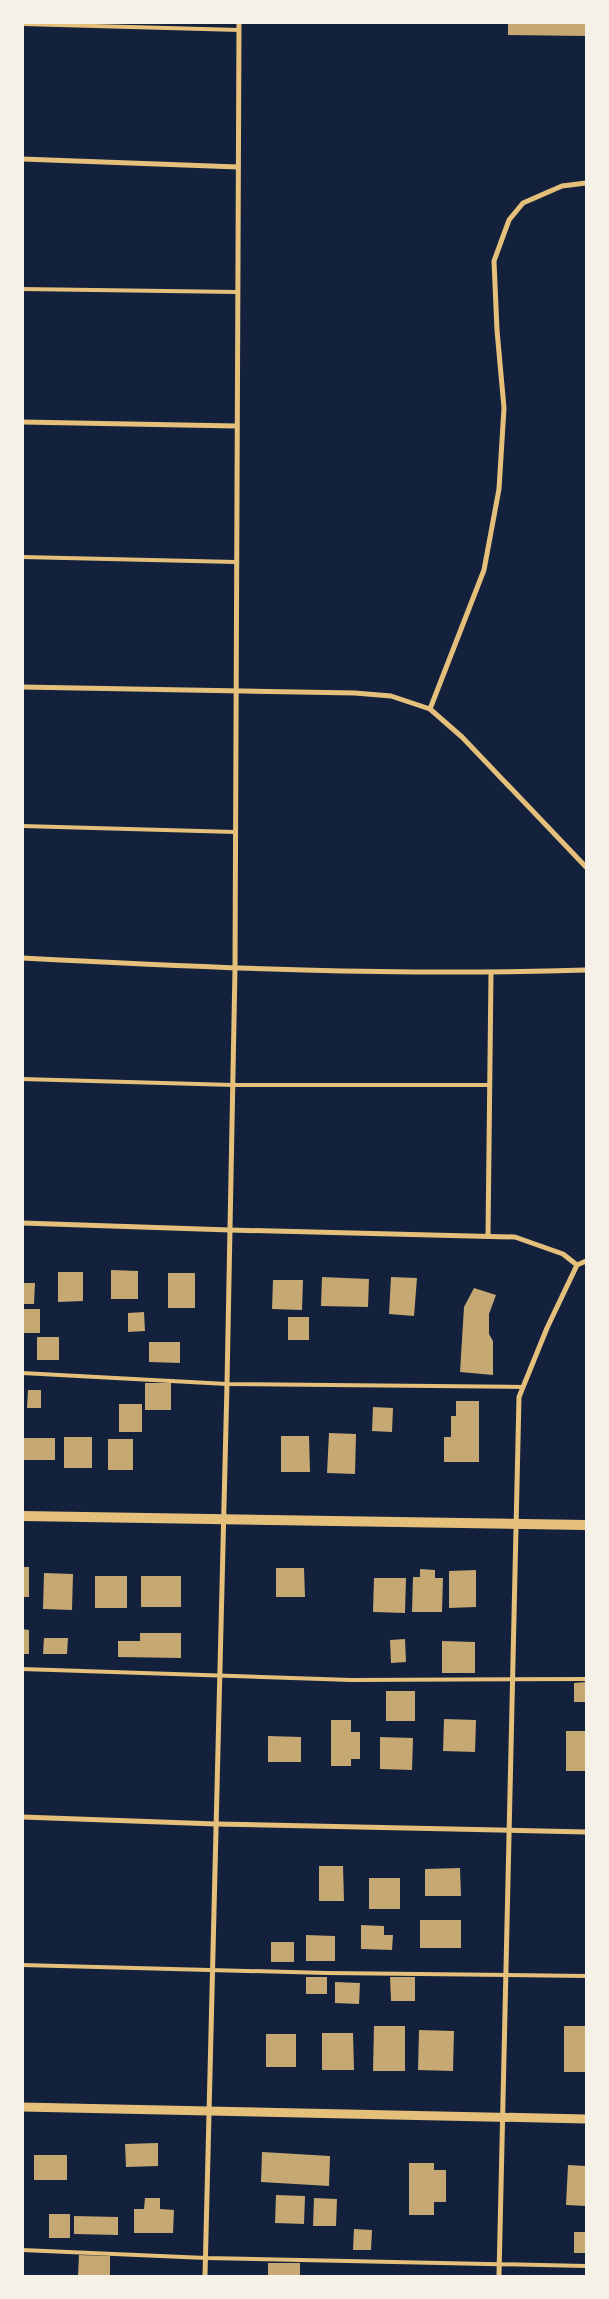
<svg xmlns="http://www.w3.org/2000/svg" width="609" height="2299" font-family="'Alegreya Sans',sans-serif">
	<rect width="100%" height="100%" fill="#14213d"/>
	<g fill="#c6a872">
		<polygon points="508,22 586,22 586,36 508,35"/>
		<polygon points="111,1270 138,1271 138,1299 111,1299"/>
		<polygon points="58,1272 83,1272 83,1301 58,1302"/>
		<rect x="168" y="1273" width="27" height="35"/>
		<polygon points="322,1277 369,1279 368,1307 321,1306"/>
		<polygon points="391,1277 417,1278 414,1316 389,1314"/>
		<polygon points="273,1280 303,1280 302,1310 272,1309"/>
		<polygon points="22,1283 35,1283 34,1304 22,1304"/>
		<polygon points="474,1288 496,1295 489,1314 489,1334 493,1341 493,1375 460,1372 464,1307"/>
		<rect x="22" y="1309" width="18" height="24"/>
		<polygon points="144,1312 145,1331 128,1332 128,1313"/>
		<rect x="288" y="1317" width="21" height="23"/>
		<rect x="37" y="1337" width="22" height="23"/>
		<polygon points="149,1342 180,1342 180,1363 149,1362"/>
		<rect x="145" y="1383" width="26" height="27"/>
		<polygon points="28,1390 41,1390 41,1408 27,1408"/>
		<polygon points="456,1401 479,1401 479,1462 444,1462 444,1437 451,1437 451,1416 456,1416"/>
		<rect x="119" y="1404" width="23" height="28"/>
		<polygon points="373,1407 393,1408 392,1432 372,1431"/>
		<polygon points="329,1433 356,1434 355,1474 327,1473"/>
		<polygon points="281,1436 309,1436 310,1472 281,1472"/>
		<rect x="64" y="1437" width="28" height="31"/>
		<rect x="22" y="1438" width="33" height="22"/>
		<rect x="108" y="1439" width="25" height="31"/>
		<rect x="22" y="1567" width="7" height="30"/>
		<polygon points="276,1568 304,1568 305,1597 276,1597"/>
		<polygon points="420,1569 435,1570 435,1578 443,1578 442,1612 412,1612 413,1577 420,1577"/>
		<polygon points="476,1570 476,1607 449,1608 449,1571"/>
		<polygon points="44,1573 73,1574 72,1610 43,1609"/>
		<rect x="95" y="1576" width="32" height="32"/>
		<rect x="141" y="1576" width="40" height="31"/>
		<polygon points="374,1578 406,1578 405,1613 373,1612"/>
		<polygon points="22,1629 29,1630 29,1654 22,1654"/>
		<polygon points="140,1633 181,1633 181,1658 118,1657 118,1641 140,1641"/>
		<polygon points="44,1638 68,1638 67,1654 43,1654"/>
		<polygon points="405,1639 406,1662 391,1663 390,1640"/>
		<polygon points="442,1641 475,1642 475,1673 442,1673"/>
		<polygon points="586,1682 586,1702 574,1702 574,1683"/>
		<rect x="386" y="1691" width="29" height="30"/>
		<polygon points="444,1719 476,1720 475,1752 443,1751"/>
		<polygon points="331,1720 351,1720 351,1732 360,1732 360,1759 351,1759 351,1766 331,1766"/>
		<rect x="566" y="1731" width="20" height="40"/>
		<polygon points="268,1736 301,1737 301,1762 268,1762"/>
		<polygon points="380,1737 413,1738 412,1770 380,1769"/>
		<polygon points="319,1866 343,1866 344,1901 319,1901"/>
		<polygon points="460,1868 461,1896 425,1896 425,1869"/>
		<rect x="369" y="1878" width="31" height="31"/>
		<rect x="420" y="1920" width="41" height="28"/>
		<polygon points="361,1925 384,1926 384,1935 393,1935 392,1950 361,1949"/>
		<polygon points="306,1935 335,1936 335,1961 306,1961"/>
		<rect x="271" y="1942" width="23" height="20"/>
		<rect x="306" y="1977" width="21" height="17"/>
		<polygon points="390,1977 415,1977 415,2001 391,2001"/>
		<polygon points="335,1982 360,1983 359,2004 335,2003"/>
		<polygon points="374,2026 405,2026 405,2071 373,2071"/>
		<rect x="564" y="2026" width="22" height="46"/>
		<polygon points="419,2030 454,2031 453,2071 418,2070"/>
		<polygon points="322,2033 353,2033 354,2070 322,2070"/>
		<rect x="266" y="2034" width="30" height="33"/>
		<polygon points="158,2143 158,2166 126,2167 125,2144"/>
		<polygon points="262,2152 330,2156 329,2186 261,2182"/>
		<rect x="34" y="2155" width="33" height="25"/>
		<polygon points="409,2163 434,2163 434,2170 446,2170 446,2202 434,2202 434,2215 409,2215"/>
		<polygon points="568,2165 586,2166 586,2206 566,2205"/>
		<polygon points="276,2195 305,2196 304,2224 275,2223"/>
		<polygon points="145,2198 160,2198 160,2209 174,2210 173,2233 134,2233 134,2209 144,2209"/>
		<polygon points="314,2198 337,2199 336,2226 313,2226"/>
		<rect x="49" y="2214" width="21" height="24"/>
		<polygon points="74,2216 118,2217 118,2235 74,2234"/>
		<polygon points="354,2229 372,2230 371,2250 353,2250"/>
		<rect x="574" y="2232" width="12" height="21"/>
		<polygon points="79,2255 110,2256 110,2276 78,2276"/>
		<rect x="268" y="2263" width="32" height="13"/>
	</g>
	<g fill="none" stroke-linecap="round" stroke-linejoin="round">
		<g stroke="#e5c07b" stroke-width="4">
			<polyline points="22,24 239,30"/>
			<polyline points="22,289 237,292"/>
			<polyline points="22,557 236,562"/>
			<polyline points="22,826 235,832"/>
			<polyline points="22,1079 233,1085 488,1085"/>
			<polyline points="22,1373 227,1384 523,1387"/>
			<polyline points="22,1669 351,1680 586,1679"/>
			<polyline points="22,1965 327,1973 586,1976"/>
			<polyline points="22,2250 206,2258 586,2266"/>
		</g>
		<g stroke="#e5c07b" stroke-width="5">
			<polyline points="22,159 238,167"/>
			<polyline points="22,422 236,426"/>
			<polyline points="22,687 355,693 391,696 430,709 462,737 586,867"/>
			<polyline points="430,709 484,570 499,489 504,408 497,330 494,261 509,220 523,203 562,186 586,183"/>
			<path d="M22,958C210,968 398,976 586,970"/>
			<polyline points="22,1223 230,1230 515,1237 563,1254 577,1265"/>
			<polyline points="488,1236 491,973"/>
			<polyline points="22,1817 216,1824 586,1832"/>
			<polyline points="205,2276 227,1384 235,969 239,22"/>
			<polyline points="499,2276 519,1397 547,1328 577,1265 586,1261"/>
		</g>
		<polyline stroke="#e5c07b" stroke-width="9" points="22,2107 586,2119"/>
		<polyline stroke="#e5c07b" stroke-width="10" points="22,1516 586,1525"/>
	</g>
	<rect width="609" height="2299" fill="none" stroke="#f6f1e7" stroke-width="48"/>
</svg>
